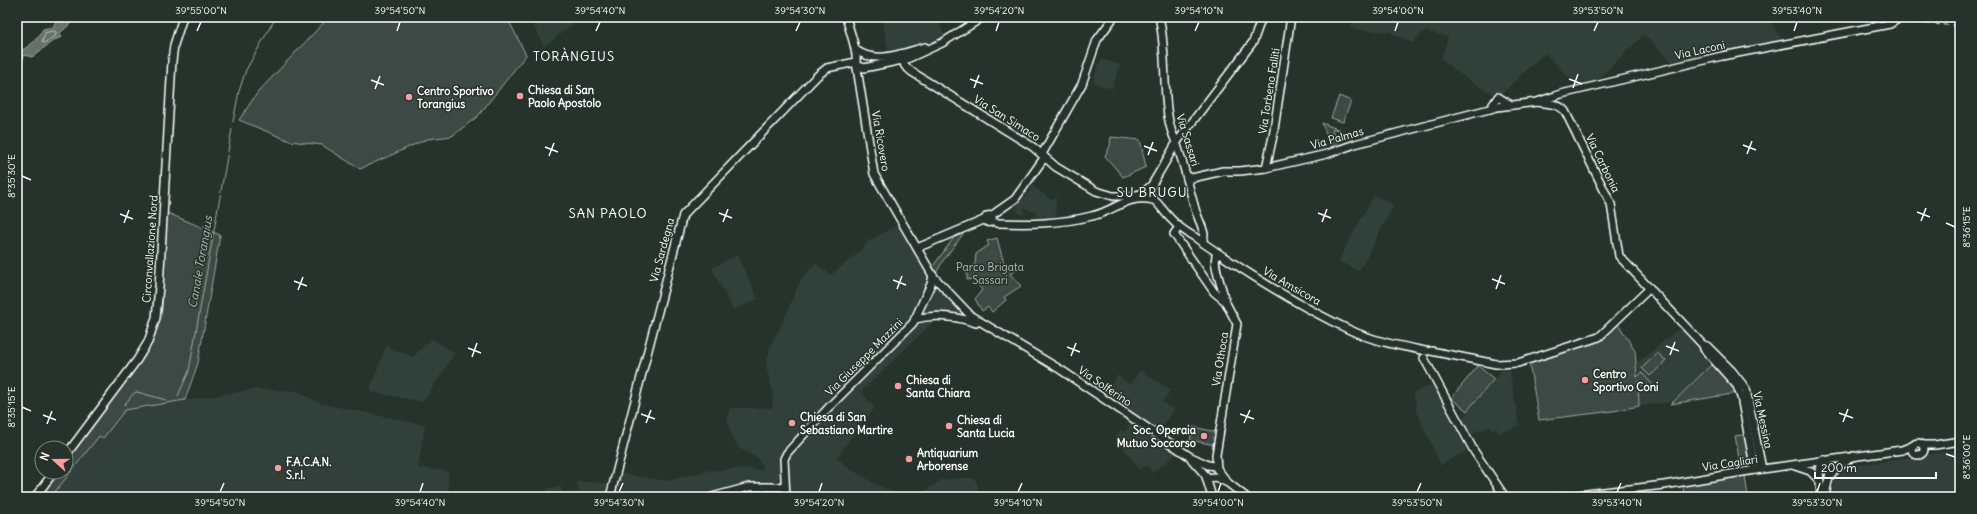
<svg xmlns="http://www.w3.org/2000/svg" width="1977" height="514" font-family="Delius,sans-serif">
	<rect width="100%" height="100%" fill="#26332d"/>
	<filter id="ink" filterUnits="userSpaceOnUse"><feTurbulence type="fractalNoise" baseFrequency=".025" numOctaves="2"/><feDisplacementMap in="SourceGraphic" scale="8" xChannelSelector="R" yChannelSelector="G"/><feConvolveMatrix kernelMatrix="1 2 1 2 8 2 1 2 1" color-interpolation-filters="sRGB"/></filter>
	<g filter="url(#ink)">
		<g fill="#333f3a">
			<polygon points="529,17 569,17 572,25 544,47"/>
			<polygon points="882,17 937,17 945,37 932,43 889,55"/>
			<polygon points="1352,17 1740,17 1768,19 1782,40 1672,62 1644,35 1597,80 1576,85 1545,53 1498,97 1464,77 1441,59 1448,37 1425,31 1412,43 1390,32 1351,29"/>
			<polygon points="1101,59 1120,65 1112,88 1100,86 1093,81"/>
			<polygon points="1032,185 1050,199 1056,199 1056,219 1037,220 1036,211 1030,211 1024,207 1023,215 1021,215 1021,213 1019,213 1016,211 1016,204 1027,195"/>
			<polygon points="1374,195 1394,205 1359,271 1338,261"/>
			<polygon points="904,221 933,276 966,312 963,316 942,313 861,392 875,408 856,430 837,458 850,469 866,478 873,483 903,497 484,497 546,494 547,488 560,487 563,492 579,492 577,481 611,484 617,473 667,481 711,470 749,469 763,470 762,464 757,458 739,448 732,436 727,418 730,408 772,408 773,392 766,366 771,345 783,322 799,283 815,263 831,275 857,254 869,241"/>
			<polygon points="737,255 758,299 733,310 712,268"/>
			<polygon points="1682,326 1710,361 1707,364 1710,366 1671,402 1639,406 1636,364"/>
			<polygon points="431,338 455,353 423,402 372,392 370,390 386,346 413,357"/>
			<polygon points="1503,369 1510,371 1519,426 1498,433 1496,428 1493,430 1490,426 1468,436 1460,421"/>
			<polygon points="1140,370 1170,390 1162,402 1174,410 1160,431 1104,393 1118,375 1130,385"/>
			<polygon points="1433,384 1467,450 1441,465 1415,409 1417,407 1413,393"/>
			<polygon points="256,389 297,391 319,403 425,425 418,468 448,471 449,497 50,497 97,435 103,438 125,410"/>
			<polygon points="1131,421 1178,453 1152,473 1147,466 1139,469 1115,437 1121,430 1125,432"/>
			<polygon points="1960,450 1960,497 1830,497 1830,493 1837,475 1858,465"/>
			<polygon points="962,478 973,478 977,482 980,497 916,497 941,480"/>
		</g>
		<g fill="#3e4944" stroke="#9ea4a2">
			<polygon points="329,17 507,17 526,55 478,116 452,136 427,139 360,169 322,145 290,141 239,120 258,92"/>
			<polygon points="1339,96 1351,101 1343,122 1331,118"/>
			<polygon points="1322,123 1340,130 1333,129 1332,133 1334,134 1334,136 1339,138 1336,145 1331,147"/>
			<polygon points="1111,137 1140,140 1146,167 1123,177 1105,156 1110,146"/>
			<polygon points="165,212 220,235 198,363 185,400 125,410 103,438 99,436 51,497 39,497 57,472 66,472 66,459 149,347 162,310"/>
			<polygon points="964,233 944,259 935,275 931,269 955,236"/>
			<polygon points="997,238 1003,260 1008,270 1014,267 1016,270 1010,274 1021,286 1004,297 1006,300 992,312 988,307 982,311 975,299 982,290 973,279 967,280 967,272 975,264 976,254 989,245 987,241"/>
			<polygon points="1617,322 1635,351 1637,377 1642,373 1652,384 1646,390 1638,381 1639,406 1613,411 1539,420 1529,362 1600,340"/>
			<polygon points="1658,353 1666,361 1650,376 1642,368"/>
			<polygon points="1713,363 1735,386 1738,393 1671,404"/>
			<polygon points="1478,366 1494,379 1467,411 1451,398"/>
			<polygon points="1193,427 1217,432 1215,445 1190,440"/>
			<polygon points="1748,434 1754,465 1741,468 1735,436"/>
			<polygon points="1745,476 1748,497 1684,497 1683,485"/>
		</g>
		<path fill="#67706c" stroke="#a4a9a7" d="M58,17H78L60,33L62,37L54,40L32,57L24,55L23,60L17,65V52C29,48 37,40 43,29L53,27Z"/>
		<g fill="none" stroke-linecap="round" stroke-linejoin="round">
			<polygon stroke="#c2c6c4" stroke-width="1" points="54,31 56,32 56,35 44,43 42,42 45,33"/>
			<g stroke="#a4a9a7" stroke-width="1">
				<polyline points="233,122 239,91 246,70 276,17"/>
				<polyline points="178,396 189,371 232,129"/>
				<polyline points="124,405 134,393 137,392 166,400"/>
			</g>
			<defs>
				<g id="secondary">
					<path d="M846,17C849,29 858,52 856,62L874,174L933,276L971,316L1061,370L1189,456L1208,465L1215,466L1228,483L1246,497"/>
					<path d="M1159,17C1168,52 1161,105 1173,135C1183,158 1187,181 1194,205C1196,215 1202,224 1204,234C1204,237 1203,240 1202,243"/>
					<path d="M856,50C876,65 903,53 925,47"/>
					<polyline points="900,54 905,66 912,72 1033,147 1056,167 1096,191 1113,196 1131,196 1141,194 1152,185"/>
					<polyline points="857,65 864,68 907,59 942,43 983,17"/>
					<path d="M1537,102C1548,104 1558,103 1565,111L1611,204L1619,256L1703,345L1704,349L1737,386L1741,397L1755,470"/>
					<polyline points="1490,109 1498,97 1511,105"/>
					<polyline points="1042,154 1082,84 1097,40 1114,17"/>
					<polyline points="1266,168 1273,136 1291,17"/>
					<polyline points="1187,176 1192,178 1223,171 1240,171 1266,168 1327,154 1355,144 1497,107 1537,102 1561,94 1722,56 1890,24 1901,17"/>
					<polyline points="1150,188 1177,142 1253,42 1262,17"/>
					<path d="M1147,195C1158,200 1163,212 1172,220C1179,228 1188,233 1196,238C1245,272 1296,305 1350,330C1373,341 1400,346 1426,351"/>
					<polyline points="995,213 1015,199 1044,158"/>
					<circle cx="989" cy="219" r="3.5"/>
					<path d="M997,223C1030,224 1060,224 1092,216C1115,211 1127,194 1153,200"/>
					<polyline points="1179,227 1174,234 1214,292 1225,301 1237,324 1216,455 1217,469"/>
					<polyline points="917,248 986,219"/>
					<path d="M1217,253C1211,263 1223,288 1225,301"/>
					<path d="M915,319C936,314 955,316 976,323"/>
					<polyline points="1703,345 1707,346 1732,371 1746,389 1762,469"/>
					<polyline points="1431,351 1496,364 1518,363 1599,337 1650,288"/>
					<polyline points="1424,358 1474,451 1505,497"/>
					<circle cx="1918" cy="449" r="6"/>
					<polyline points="1923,445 1935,445 1960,441"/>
					<polyline points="66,455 137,360 148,342 156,318 159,287 172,61 174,45 183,17"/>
					<polyline points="1192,460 1208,478 1215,477 1226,482"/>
					<path d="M1824,460C1837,471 1824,483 1826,497"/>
					<polyline points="1795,466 1810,471 1818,479"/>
					<polyline points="1206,477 1212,497"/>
					<polyline points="1830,477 1835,470 1853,456"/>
					<polyline points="35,497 54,472"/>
					<polyline points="610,497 683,215 817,76 827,68 856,62"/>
					<polyline points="712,497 749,487 785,487"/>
					<polyline points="786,497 784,459 787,453 829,407 913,323 931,284 933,276"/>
					<polyline points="1561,497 1664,485 1755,470 1902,450 1912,446"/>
					<polyline points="1821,497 1819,470 1824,460"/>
				</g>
			</defs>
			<use href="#secondary" stroke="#fff" stroke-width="10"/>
			<use href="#secondary" stroke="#26332d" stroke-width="7"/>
			<g stroke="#fff" stroke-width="1" stroke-dasharray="6 3" stroke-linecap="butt">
				<polyline points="1793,17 1841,20"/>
				<polyline points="1835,17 1960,26"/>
			</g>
		</g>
	</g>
	<path fill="none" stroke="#fff" stroke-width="1.5" d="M197,31L201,22M397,31L400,22M596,31L600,22M796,31L800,22M996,31L999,22M1195,31L1199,22M1395,31L1398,22M1594,31L1598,22M1794,31L1797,22M970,79L983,84M1569,79L1582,84M371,80L384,85M974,88L979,75M1573,88L1578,74M375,89L380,76M1743,145L1756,150M1144,146L1157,151M545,147L558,152M1747,154L1752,141M1148,155L1153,142M549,156L554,143M22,176L31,180M1917,212L1930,217M719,213L732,218M1318,213L1331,218M120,214L133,219M1921,221L1926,208M723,222L728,209M1322,222L1327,209M124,223L129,210M1946,223L1955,227M1492,279L1505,284M893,280L906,285M294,281L307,286M897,289L902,276M1496,289L1501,275M298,290L303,277M1666,346L1679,351M1067,347L1080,352M468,348L481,353M1670,355L1675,342M1071,356L1076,343M472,357L477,343M22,407L31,411M1839,413L1853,418M641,414L655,419M1240,414L1254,419M43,415L56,420M1843,422L1848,409M646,423L651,410M1244,423L1250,410M47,424L52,411M1946,454L1955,457M220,492L224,483M420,492L423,483M619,492L623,483M819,492L822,483M1018,492L1022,483M1218,492L1221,483M1417,492L1421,483M1617,492L1621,483M1817,492L1820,483"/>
	<g fill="#ff9aa2" stroke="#26332d" stroke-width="1.5">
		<circle cx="520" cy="96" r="4"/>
		<circle cx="409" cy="97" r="4"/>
		<circle cx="1585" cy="380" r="4"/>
		<circle cx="898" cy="386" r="4"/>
		<circle cx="792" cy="423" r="4"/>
		<circle cx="949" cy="426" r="4"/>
		<circle cx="1204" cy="436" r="4"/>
		<circle cx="909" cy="459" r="4"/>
		<circle cx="278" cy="468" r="4"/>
	</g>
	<g text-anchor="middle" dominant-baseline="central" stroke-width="3" stroke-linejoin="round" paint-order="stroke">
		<g font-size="11" fill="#fff" stroke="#26332d">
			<text transform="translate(1700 50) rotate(-13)">Via Laconi</text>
			<text transform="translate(1269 91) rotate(-81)">Via Torbeno Falliti</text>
			<text transform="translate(1007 118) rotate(32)">Via San Simaco</text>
			<text transform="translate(1337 138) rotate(-16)">Via Palmas</text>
			<text transform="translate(1188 140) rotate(73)">Via Sassari</text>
			<text transform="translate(881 141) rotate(80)">Via Ricovero</text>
			<text transform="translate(1603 163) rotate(64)">Via Carbonia</text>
			<text transform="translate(150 249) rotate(-86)">Circonvallazione Nord</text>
			<text transform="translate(662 250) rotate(-75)">Via Sardegna</text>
			<text transform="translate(1292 286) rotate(30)">Via Amsicora</text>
			<text transform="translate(864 357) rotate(-45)">Via Giuseppe Mazzini</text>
			<text transform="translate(1220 359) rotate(-81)">Via Othoca</text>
			<text transform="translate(1105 386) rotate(34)">Via Solferino</text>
			<text transform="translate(1763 420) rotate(78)">Via Messina</text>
			<text transform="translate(1730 463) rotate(-9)">Via Cagliari</text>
		</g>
		<g font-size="11" font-weight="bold" fill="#fff" stroke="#26332d" text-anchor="start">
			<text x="528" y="90">Chiesa di San<tspan x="528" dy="13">Paolo Apostolo</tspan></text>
			<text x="417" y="91">Centro Sportivo<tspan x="417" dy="13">Torangius</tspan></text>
			<text x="1593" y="374">Centro<tspan x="1593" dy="13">Sportivo Coni</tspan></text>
			<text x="906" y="380">Chiesa di<tspan x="906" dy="13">Santa Chiara</tspan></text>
			<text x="800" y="417">Chiesa di San<tspan x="800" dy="13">Sebastiano Martire</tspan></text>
			<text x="957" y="420">Chiesa di<tspan x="957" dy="13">Santa Lucia</tspan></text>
			<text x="1196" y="430" text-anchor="end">Soc. Operaia<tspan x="1196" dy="13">Mutuo Soccorso</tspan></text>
			<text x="917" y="453">Antiquarium<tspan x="917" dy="13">Arborense</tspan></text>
			<text x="286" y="462">F.A.C.A.N.<tspan x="286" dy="13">S.r.l.</tspan></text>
		</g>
		<g font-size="11" fill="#bbbfbe" stroke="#26332d">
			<text x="990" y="267">Parco Brigata<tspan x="990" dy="13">Sassari</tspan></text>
		</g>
		<g font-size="12" font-style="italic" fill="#b3b8b6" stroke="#26332d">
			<text transform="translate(200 262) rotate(-80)">Canale Torangius</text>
		</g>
		<g font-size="13" letter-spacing="1" fill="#fff" stroke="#26332d">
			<text x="574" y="56">TORÀNGIUS</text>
			<text x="1152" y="192">SU BRUGU</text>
			<text x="608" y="213">SAN PAOLO</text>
		</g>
	</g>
	<rect width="1977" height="514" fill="none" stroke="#26332d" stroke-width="44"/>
	<g transform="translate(54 460) rotate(291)"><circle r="19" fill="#26332d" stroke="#7d8581"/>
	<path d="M0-3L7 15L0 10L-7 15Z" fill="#ff9aa2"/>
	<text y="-6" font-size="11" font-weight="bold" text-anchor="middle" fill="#ffffff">N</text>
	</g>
	<path d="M1815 472v6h121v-6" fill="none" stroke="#ffffff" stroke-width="2"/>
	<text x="1821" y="472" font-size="12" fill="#ffffff" stroke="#26332d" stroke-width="3" paint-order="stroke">200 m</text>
	<rect x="22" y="22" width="1933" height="470" fill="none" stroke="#fff" stroke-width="1.5"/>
	<g font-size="10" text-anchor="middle" fill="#fff">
		<text x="201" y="14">39°55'00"N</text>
		<text x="400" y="14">39°54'50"N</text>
		<text x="600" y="14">39°54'40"N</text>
		<text x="800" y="14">39°54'30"N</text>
		<text x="999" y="14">39°54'20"N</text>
		<text x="1199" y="14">39°54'10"N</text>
		<text x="1398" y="14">39°54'00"N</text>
		<text x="1598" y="14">39°53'50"N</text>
		<text x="1797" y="14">39°53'40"N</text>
		<text transform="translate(11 176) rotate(-90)" y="4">8°35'30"E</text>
		<text transform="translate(1966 227) rotate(-90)" y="4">8°36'15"E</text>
		<text transform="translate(11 407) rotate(-90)" y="4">8°35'15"E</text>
		<text transform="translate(1966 457) rotate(-90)" y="4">8°36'00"E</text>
		<text x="220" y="506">39°54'50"N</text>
		<text x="420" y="506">39°54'40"N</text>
		<text x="619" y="506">39°54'30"N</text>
		<text x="819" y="506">39°54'20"N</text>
		<text x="1018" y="506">39°54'10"N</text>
		<text x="1218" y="506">39°54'00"N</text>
		<text x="1417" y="506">39°53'50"N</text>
		<text x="1617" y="506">39°53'40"N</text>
		<text x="1817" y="506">39°53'30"N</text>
	</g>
</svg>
